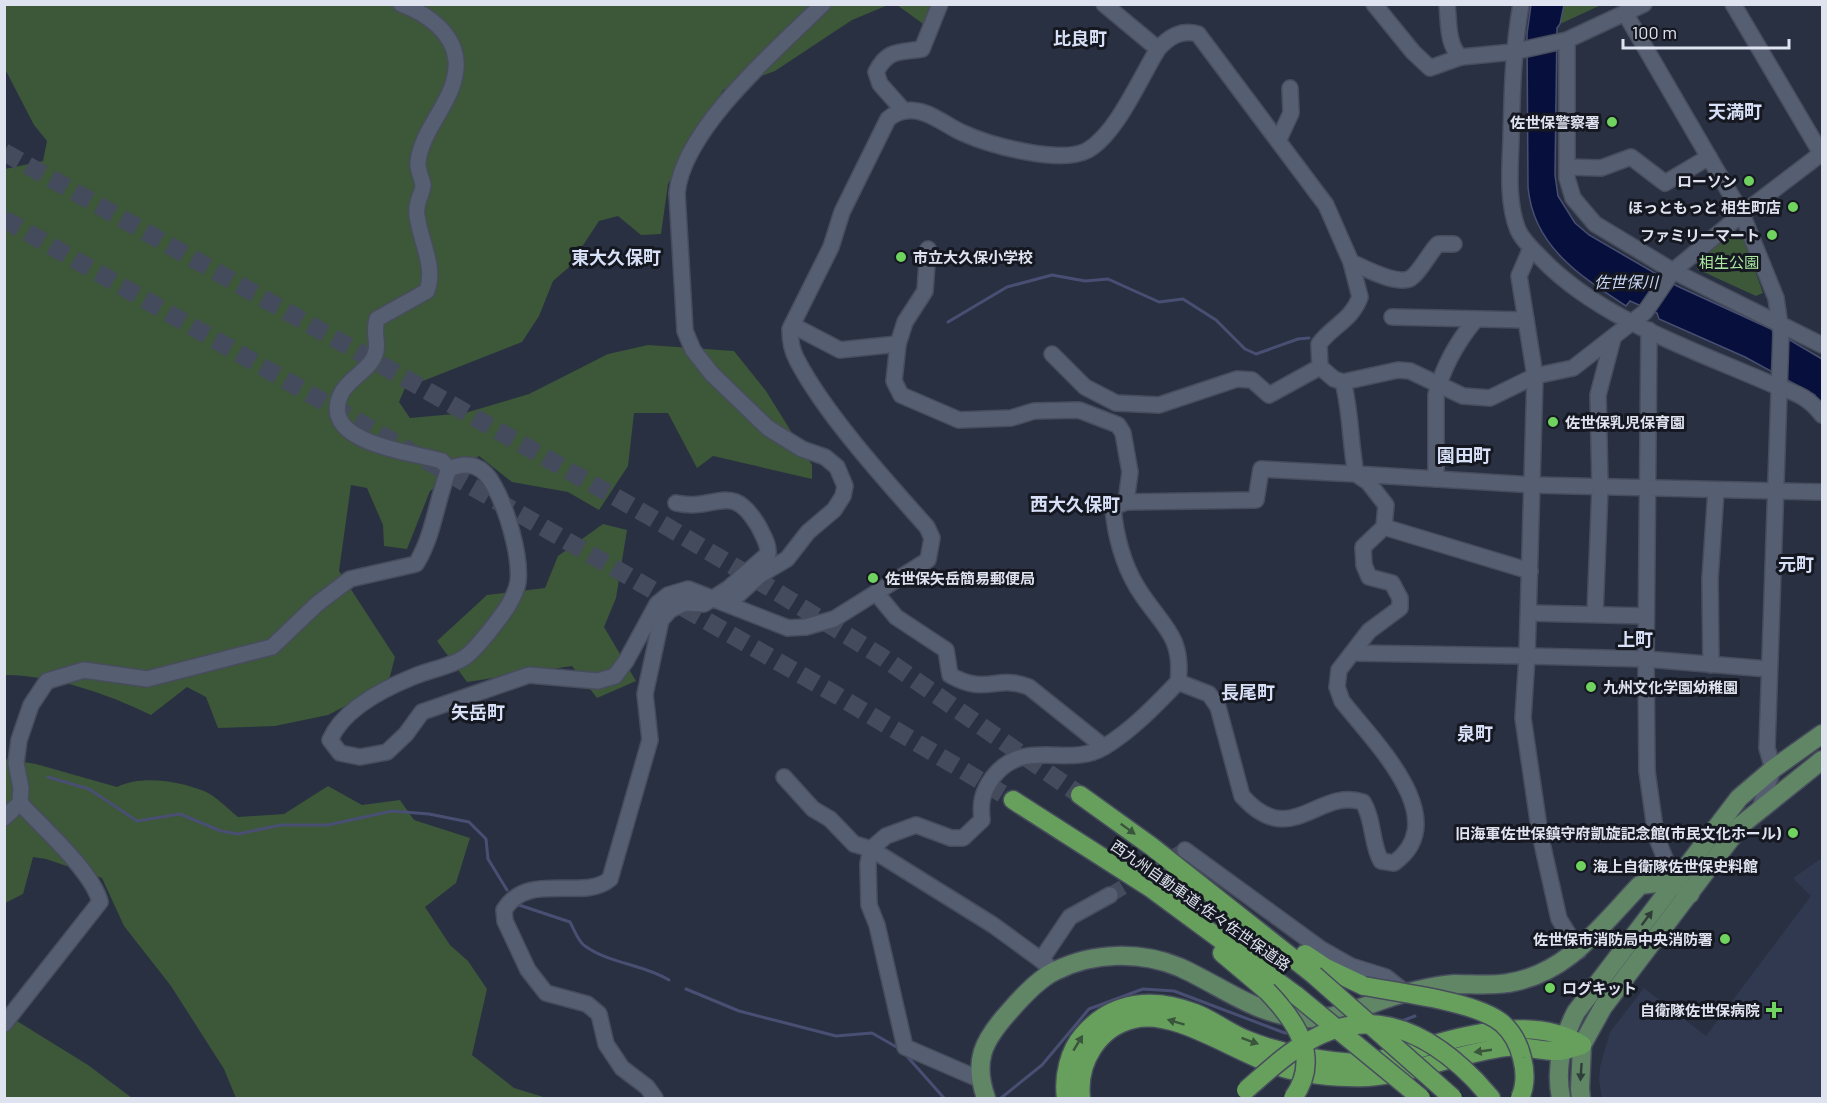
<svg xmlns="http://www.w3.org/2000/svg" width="1827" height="1103" font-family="Barlow,'Noto Sans JP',sans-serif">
	<rect width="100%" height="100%" fill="#293042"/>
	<polygon fill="#313950" points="1822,858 1822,1098 1602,1098 1599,1080 1600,1067 1610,1032 1644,988 1706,1036 1811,896 1793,878"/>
	<g fill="#3d5739">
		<path d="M5,5H888L852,20L775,71L723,90L668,184L661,234L641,235L618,216L599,221L568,268L553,281L539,316L522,342L405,388L399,402L410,418L465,413L529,394L608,354L648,345L734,351L766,391L812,465V479L713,456L697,468L668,413H634L628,466L599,510L568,492L512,482L479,456L430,491L407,549L384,546L383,525L367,488L351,485L339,571L395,657L388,684L328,715L275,726L218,728L206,697L187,687L151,715C105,693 57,676 5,675L4,285C8,247 5,208 5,169L43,161L47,141L34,125L5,69Z"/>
		<polygon points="897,5 932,5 926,26"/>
		<polygon points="1564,5 1601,5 1560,24"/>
		<polygon points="1731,234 1742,234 1763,293 1756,296 1697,269 1696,261"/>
		<polygon points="603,524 627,530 616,598 604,627 636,681 597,698 572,666 467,682 437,641 487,595 545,588 558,556"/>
		<path d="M4,759L36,764L117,787C142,775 177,781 204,791C216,796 228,809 238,817L284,814L328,786L362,805L400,800L414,820L470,838L456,883L425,907L450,945L468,961L487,989L472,1055L514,1088L547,1098H236L224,1069L171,986L124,926L102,878L46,859L33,857L23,894L5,903Z"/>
		<polygon points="4,1013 88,1065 132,1098 5,1098"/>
	</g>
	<path fill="#070f3c" stroke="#484f72" stroke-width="1.5" d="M1531,5H1564L1560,24L1557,28L1555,175L1558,196L1575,223L1589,235L1677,286L1771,329L1822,359V405L1814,398L1815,395L1745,357L1659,319L1657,313L1630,301L1626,306C1580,276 1533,246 1528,187L1527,34Z"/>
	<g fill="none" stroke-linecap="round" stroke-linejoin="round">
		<g stroke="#484f72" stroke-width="3">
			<polyline points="948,322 1007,287 1052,275 1085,281 1108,279 1159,302 1183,299 1216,320 1245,349 1256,354 1298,339 1309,338"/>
			<polyline points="48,777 89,789 137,821 180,814 221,831 238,834 281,825 328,825 392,811 429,814 469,822 486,839 488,859 507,890"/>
			<path d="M519,905L570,922C574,929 578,942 585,946C610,964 643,964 669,980"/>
			<polyline points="686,989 739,1011 836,1036 872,1033 900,1049"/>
			<polyline points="1399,1022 1415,1016"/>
			<polyline points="905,1054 944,1098"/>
			<polyline points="1001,1098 1042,1065 1089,1009 1143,989 1174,991 1285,1033 1292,1033"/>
		</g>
		<polyline stroke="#444b5c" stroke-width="15" stroke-dasharray="15 8" stroke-linecap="butt" points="1110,895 1185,850"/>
		<g stroke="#444b5c" stroke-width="18" stroke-dasharray="18 9" stroke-linecap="butt">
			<polyline points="4,152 649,516 767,586 882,657 1080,795"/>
			<polyline points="4,219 838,696 1013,800"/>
		</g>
		<defs>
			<g id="minor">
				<path d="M401,4C425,13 453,31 456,60C459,98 422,126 418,162C417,170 422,177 423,185C423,194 415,201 417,215C420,241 436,266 427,291L377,319C373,332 378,340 376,351C372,370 349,377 341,394C317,444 414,452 442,461L449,469"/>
				<polyline points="1104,4 1158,49"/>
				<polyline points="1374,4 1413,52 1430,68 1461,57"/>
				<path d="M1447,4C1449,22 1447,46 1461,57L1513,52L1567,40L1644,4"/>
				<path d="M1521,4C1513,50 1512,94 1511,140C1510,169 1507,203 1518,230C1523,241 1533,250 1541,258C1601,321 1700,352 1778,387C1798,393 1810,399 1822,415"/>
				<polyline points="1733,4 1822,155"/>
				<polyline points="1625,13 1742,214 1776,298 1781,333 1767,748 1773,769 1760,808"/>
				<polyline points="1567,40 1567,178 1573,198 1595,224 1673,271 1822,345"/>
				<path d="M904,111L880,84L876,72C888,49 898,53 922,49L940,4"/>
				<polyline points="1279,139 1291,113 1290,88"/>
				<polyline points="1567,167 1601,168 1631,157 1665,183 1709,157"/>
				<polyline points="928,249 925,291 905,322 898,344 894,381 901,395 959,420 1011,418 1034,411 1079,410 1118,425 1123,433 1130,472 1126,502"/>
				<path d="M1351,262C1364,268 1398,286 1411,278C1421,271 1429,253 1438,244H1454"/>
				<polyline points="1392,317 1526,320"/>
				<polyline points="792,325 840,350 898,344"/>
				<polyline points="1649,330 1646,659 1647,771 1656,836 1674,881"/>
				<polyline points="1052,354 1085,387 1116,403 1159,405 1237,379 1252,380 1269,395 1320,367"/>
				<path d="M1343,382C1351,412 1350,443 1356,474L1533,485L1822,492"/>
				<path d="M1436,479V395C1443,366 1457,342 1476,319"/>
				<polyline points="1384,527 1530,571"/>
				<path d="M877,594L896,617L946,650L950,675C986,696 997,674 1029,687L1104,747"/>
				<path d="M728,604L760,575L787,559L808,532L834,510L843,496L845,486L837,467L825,457L802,449L768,428L712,374L693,350L685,331L677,193C683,129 778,48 823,4"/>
				<polyline points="1529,613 1646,616"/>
				<polyline points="1595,614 1600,487 1598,395 1613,338"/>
				<polyline points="1354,653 1527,656 1535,376 1519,276 1531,248"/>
				<polyline points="1711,665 1710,579 1716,490"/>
				<polyline points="784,777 813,809 830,819 854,844 871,849 993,925 1041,960"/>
				<path d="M4,818L20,803L21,788L16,763L19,740L31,705L47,681L84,670L147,679L272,647L317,604L350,579L416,564C434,535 436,501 449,469C469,460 484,466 494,486C507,509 521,556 518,582C515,600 499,619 488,633C481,641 472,654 462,659C448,667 430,670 415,676C385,688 343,709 330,740L340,753L360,757L387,752L406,734L422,712L529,675L598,681L615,676L626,661L657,604L668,595L688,589L788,628L806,627L834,619L928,560L932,538L927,527C886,481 825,414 797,360C792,351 790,339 790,329L831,247L842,212L888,119C896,112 906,109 917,111C932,113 949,127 963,133C989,145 1061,165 1088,150C1117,133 1140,78 1158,49C1169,37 1181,29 1198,34L1326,205L1351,262L1360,297C1352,320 1332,326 1319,344L1320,367L1334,379L1343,382L1398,370L1410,371L1463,396L1490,398L1535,376L1573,368L1645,312L1673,271L1742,214L1822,153"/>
				<polyline points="1185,850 1321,949 1351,966 1386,977 1406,993"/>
				<polyline points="1579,951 1559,919 1540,834 1523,718 1527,656 1646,659 1768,669"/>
				<polyline points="1049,967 1041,960 1070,917 1110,895"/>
				<path d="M4,1024L100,902C93,872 42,827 20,803"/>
				<path d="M979,1079L905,1047L877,925L869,905L868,864L871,849L886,836L916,825L951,838H963L982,820C980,803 982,792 993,777C1025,736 1068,769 1104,747C1131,731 1156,705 1178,682C1184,634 1160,625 1137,587C1123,564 1115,534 1113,507L1126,502L1256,500L1261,469L1356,474L1368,482L1386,505L1384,527L1363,547L1364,565L1369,577L1392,583L1400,598V608L1369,631L1339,670L1337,687L1342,701C1372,740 1455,819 1394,863L1381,861C1371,843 1374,820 1363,802C1318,787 1291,851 1242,796L1218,707L1209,694L1178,682"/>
				<path d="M655,1098L647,1087L622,1068L606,1044L599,1014L587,1004L546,993L528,970L505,921L504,910C528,870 583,902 610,879L650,740L645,694L661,620L670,610L685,603L704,604L729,588L768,554C769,544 763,536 759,527C731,479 717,512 676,503"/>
			</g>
			<g id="major">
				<path d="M986,1098C973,1061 983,1041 1008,1013C1020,999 1038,979 1055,971C1093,952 1140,951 1179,967C1220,985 1257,1016 1304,1018C1342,1021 1373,1000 1409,992C1423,989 1439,985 1454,984C1472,984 1491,986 1508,983C1567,974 1601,926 1640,885L1674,881L1690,894"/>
				<path d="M1561,1098C1555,1068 1562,1039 1576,1012L1739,798L1773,769L1822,734"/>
				<polyline points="1581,1098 1580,1089 1582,1045 1603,1007 1741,825 1822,760"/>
			</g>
			<g id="highway">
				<polyline points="1080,795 1151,846 1314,975"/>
				<polyline points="1013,800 1152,889 1297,996"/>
				<polyline points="1222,953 1267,991"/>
				<polyline points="1305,954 1326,968 1364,986"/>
				<polyline points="1475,1080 1491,1098"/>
				<path d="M1066,1098C1063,1077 1069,1051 1083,1035C1113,1000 1154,997 1195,1013C1213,1020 1229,1033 1247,1040C1279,1053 1328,1063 1363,1063C1377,1063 1393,1055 1407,1052C1460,1037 1532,1013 1582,1045"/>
				<path d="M1081,1098C1077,1063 1098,1027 1134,1019C1181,1008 1246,1062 1296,1071C1319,1076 1345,1078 1368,1077C1415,1073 1459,1053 1506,1047C1524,1045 1542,1052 1560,1051C1568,1050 1575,1047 1582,1045"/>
			</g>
		</defs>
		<use href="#minor" stroke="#474d5c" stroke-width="18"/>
		<use href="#major" stroke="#474d5c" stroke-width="21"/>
		<use href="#highway" stroke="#474d5c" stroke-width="21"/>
		<use href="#minor" stroke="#565e72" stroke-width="15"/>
		<use href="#major" stroke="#608665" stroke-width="18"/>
		<use href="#highway" stroke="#66a05c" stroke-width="18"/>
		<defs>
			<g id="highway-bridge">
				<polyline points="1314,975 1453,1098"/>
				<path d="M1364,986C1400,993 1475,1001 1502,1023C1512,1032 1519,1045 1522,1058C1526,1073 1526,1085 1520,1098"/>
				<path d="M1267,991C1296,1021 1322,1058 1293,1098"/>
				<polyline points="1297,996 1421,1098"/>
				<path d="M1246,1090C1266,1073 1284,1055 1307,1042C1371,1004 1428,1032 1475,1080"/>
			</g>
		</defs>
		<use href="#highway-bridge" stroke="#474d5c" stroke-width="21" stroke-linecap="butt"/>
		<use href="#highway-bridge" stroke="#66a05c" stroke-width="18"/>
	</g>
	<defs><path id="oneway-solid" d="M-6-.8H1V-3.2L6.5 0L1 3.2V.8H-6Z" transform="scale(1.5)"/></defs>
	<g fill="#39553b">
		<use href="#oneway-solid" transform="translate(1128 829) rotate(36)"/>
		<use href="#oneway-solid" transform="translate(1176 1022) rotate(-163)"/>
		<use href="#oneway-solid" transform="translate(1250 1041) rotate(20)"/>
		<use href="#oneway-solid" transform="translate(1078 1043) rotate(-59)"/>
		<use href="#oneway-solid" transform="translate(1483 1051) rotate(172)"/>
	</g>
	<g fill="#2f3e38">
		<use href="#oneway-solid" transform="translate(1647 918) rotate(-53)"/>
		<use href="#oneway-solid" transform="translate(1581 1072) rotate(94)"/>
	</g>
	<g fill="#70d35f" stroke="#151820" stroke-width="2">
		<circle cx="1612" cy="122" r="6"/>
		<circle cx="1749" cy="181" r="6"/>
		<circle cx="1793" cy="207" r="6"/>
		<circle cx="1772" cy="235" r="6"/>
		<circle cx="901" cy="257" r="6"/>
		<circle cx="1553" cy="422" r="6"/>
		<circle cx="873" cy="578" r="6"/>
		<circle cx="1591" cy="687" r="6"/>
		<circle cx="1793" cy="833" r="6"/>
		<circle cx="1581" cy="866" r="6"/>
		<circle cx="1725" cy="939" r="6"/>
		<circle cx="1550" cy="988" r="6"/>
		<path d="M1771 1001h6v6h6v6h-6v6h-6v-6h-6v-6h6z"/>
	</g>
	<g text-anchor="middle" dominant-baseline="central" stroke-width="6" stroke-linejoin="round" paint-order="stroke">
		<g font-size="15" font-weight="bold" fill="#dee3ef" stroke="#151820" text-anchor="end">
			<text x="1600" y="122">佐世保警察署</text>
			<text x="1737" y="181">ローソン</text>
			<text x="1781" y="207">ほっともっと 相生町店</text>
			<text x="1760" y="235">ファミリーマート</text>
			<text x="913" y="257" text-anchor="start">市立大久保小学校</text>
			<text x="1565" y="422" text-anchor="start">佐世保乳児保育園</text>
			<text x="885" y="578" text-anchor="start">佐世保矢岳簡易郵便局</text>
			<text x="1603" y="687" text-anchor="start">九州文化学園幼稚園</text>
			<text x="1781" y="833">旧海軍佐世保鎮守府凱旋記念館(市民文化ホール)</text>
			<text x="1593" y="866" text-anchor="start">海上自衛隊佐世保史料館</text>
			<text x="1713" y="939">佐世保市消防局中央消防署</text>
			<text x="1562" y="988" text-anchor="start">ログキット</text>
			<text x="1760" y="1010">自衛隊佐世保病院</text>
		</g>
		<g font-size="15" fill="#abe8a0" stroke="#151820">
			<text x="1729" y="262">相生公園</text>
		</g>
		<g font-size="15" fill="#dee3ef" stroke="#151820">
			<text transform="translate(1201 905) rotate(35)">西九州自動車道;佐々佐世保道路</text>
		</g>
		<g font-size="16" font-style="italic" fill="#cad6f6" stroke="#151820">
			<text x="1626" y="281">佐世保川</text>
		</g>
		<g font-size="18" font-weight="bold" fill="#d7e0f7" stroke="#151820">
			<text x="1080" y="38">比良町</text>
			<text x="1735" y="111">天満町</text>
			<text x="616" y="257">東大久保町</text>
			<text x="1464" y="455">園田町</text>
			<text x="1075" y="504">西大久保町</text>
			<text x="1796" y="564">元町</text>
			<text x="1635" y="639">上町</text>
			<text x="1248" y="692">長尾町</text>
			<text x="478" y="712">矢岳町</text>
			<text x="1475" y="733">泉町</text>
		</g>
	</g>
	<rect width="1827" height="1103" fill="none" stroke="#dee3ef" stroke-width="12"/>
	<path d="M1623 39v9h166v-9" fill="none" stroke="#dee3ef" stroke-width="3"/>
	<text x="1632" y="39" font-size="18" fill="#dee3ef" stroke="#151820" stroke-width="4.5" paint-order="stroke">100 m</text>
</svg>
